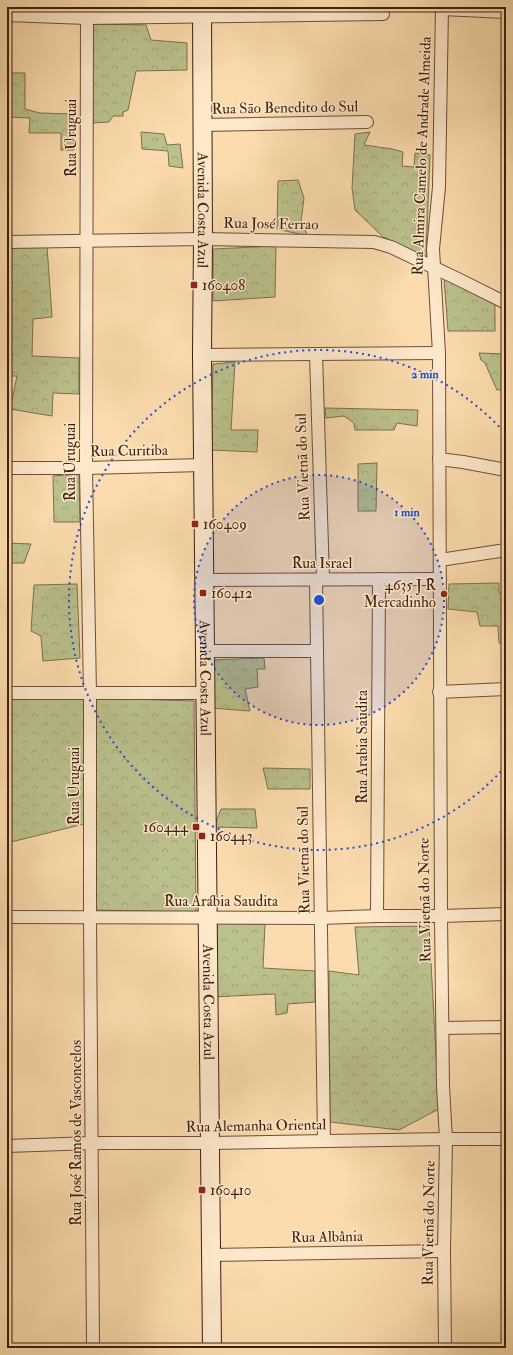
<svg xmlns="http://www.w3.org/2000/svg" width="513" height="1355" font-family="'IM FELL Double Pica',serif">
	<defs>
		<pattern id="forest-crowns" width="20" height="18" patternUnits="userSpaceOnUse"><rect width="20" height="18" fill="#bbc18d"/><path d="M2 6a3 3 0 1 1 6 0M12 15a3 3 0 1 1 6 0" fill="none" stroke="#a2a579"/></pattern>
	</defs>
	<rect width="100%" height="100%" fill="#fcdcae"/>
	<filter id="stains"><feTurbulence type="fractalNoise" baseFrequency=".005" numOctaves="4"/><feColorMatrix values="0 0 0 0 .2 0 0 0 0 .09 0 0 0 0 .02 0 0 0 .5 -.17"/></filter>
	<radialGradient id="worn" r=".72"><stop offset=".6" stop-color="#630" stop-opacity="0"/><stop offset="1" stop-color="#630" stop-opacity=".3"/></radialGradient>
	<g fill="url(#forest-crowns)" stroke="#7d704f">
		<polygon points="90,24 146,25 151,40 187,43 187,70 136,71 128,110 123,112 123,116 113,116 109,122 93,123"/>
		<polygon points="7,73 25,73 25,109 40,113 73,114 74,150 61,150 61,133 29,133 30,118 7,117"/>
		<polygon points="141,132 164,134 167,145 180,144 183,168 169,166 168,151 142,149"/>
		<polygon points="370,132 364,145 392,149 403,152 402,166 414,167 415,153 430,155 426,257 383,237 355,210 352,188 355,134"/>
		<polygon points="298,180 304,198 301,222 308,236 277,229 278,181"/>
		<polygon points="47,246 52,317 33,319 32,356 79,358 79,394 53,393 52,416 10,409 17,376 7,376 7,247"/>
		<polygon points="276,246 275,297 213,301 213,249"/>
		<polygon points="444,278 495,303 495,331 448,331"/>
		<polygon points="479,353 506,354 506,389 497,390 485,363 481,360"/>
		<polygon points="235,362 231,430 258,430 257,452 211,450 213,364"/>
		<polygon points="325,408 418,410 417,426 397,423 394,430 355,430 354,423 344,416 326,418"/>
		<polygon points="377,463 376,511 358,511 358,464"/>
		<polygon points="79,474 80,522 54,522 53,476"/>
		<polygon points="7,543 31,544 24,563 7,563"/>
		<polygon points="499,583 499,593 506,593 506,643 499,643 498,626 480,626 477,612 448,609 449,584"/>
		<polygon points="77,584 80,658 43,661 41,636 31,631 34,585"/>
		<polygon points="264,658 265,669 257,669 258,687 245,689 250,711 211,708 210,660"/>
		<polygon points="7,698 84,699 84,824 7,843"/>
		<polygon points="95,698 194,701 196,912 95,910"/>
		<polygon points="263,768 310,769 310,789 268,789"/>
		<polygon points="221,809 255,809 257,828 214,827"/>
		<polygon points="212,923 265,924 263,968 315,971 315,1002 288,1004 287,1013 276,1015 275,994 212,997"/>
		<polygon points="429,926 439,1109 399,1130 330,1122 329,971 359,975 355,927"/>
	</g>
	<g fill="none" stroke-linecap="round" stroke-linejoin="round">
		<defs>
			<g id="street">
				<polyline points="87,7 86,468 90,693 90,917 93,1348"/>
				<polyline points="442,7 439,187 433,249 439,353 441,916 443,1086 446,1139 444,1251 445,1348"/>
				<polyline points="442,9 506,12"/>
				<polyline points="7,15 87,18 383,14"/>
				<polyline points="203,125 367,122"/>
				<polyline points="7,242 203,239 374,242 391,247 462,281 506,303"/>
				<polyline points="316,354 323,579"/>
				<polyline points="202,355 439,353"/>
				<polyline points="439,459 463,462 506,470"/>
				<polyline points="7,468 86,468 203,465"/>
				<polyline points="440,560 506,550"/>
				<polyline points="204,580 440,579"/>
				<polyline points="316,580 324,1141"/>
				<polyline points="205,651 316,651"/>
				<polyline points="439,692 506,689"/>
				<polyline points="7,693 205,693"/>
				<polyline points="377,916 379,579"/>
				<polyline points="7,917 321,918 377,916 441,916 506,914"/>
				<polyline points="443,1028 506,1027"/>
				<polyline points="7,1146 92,1143 210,1143 446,1139 506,1139"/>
				<polyline points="211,1255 444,1251"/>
			</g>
			<g id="secondary">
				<path id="s1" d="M202,7L203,239L202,355L212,1348"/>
			</g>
		</defs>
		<use href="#street" stroke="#6e4e38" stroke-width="14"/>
		<use href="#secondary" stroke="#3f1e11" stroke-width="20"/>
		<use href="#street" stroke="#fde8ca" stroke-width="12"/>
		<use href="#secondary" stroke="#fde8ca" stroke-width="18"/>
	</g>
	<circle cx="319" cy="600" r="125" fill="#1d4ed8" fill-opacity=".12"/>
	<g fill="none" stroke="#1d4ed8" stroke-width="2" stroke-dasharray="2 4">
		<circle cx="319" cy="600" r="125"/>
		<path d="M505 767A250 250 0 1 1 505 433"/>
	</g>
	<g fill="#8f2418" stroke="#fde8ca" stroke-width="1.5">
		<rect x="190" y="281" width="8" height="8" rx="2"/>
		<rect x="191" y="520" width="8" height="8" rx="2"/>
		<rect x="199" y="589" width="8" height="8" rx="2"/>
		<circle cx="444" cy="594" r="4"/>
		<rect x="192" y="823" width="8" height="8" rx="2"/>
		<rect x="198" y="832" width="8" height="8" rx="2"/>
		<rect x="198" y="1186" width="8" height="8" rx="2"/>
	</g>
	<g text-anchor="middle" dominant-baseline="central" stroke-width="3" stroke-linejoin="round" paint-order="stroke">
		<g font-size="15" fill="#3f1e11" stroke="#fde8ca">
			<text transform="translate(285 108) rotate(-1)">Rua São Benedito do Sul</text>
			<text transform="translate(71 138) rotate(-90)">Rua Uruguai</text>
			<text transform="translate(422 156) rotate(-88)">Rua Almira Camelo de Andrade Almeida</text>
			<text stroke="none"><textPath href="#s1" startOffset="203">Avenida Costa Azul</textPath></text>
			<text transform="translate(271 224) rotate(1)">Rua José Ferrao</text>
			<text transform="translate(129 451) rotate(-1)">Rua Curitiba</text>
			<text transform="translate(70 462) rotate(-90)">Rua Uruguai</text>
			<text transform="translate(303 467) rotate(-92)">Rua Vietnã do Sul</text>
			<text x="322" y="563">Rua Israel</text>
			<text stroke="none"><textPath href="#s1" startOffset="671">Avenida Costa Azul</textPath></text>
			<text transform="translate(362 747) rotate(-90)">Rua Arabia Saudita</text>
			<text transform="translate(74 786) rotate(-90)">Rua Uruguai</text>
			<text transform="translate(304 860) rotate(-91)">Rua Vietnã do Sul</text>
			<text transform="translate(425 900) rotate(-91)">Rua Vietnã do Norte</text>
			<text x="221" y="901">Rua Arábia Saudita</text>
			<text stroke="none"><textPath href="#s1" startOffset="995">Avenida Costa Azul</textPath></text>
			<text transform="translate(256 1126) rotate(-1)">Rua Alemanha Oriental</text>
			<text transform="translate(76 1133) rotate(-90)">Rua José Ramos de Vasconcelos</text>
			<text transform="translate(429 1223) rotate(-89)">Rua Vietnã do Norte</text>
			<text transform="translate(327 1237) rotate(-1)">Rua Albânia</text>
		</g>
		<g font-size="15" fill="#3f1e11" stroke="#fde8ca" text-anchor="start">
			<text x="202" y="285">160408</text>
			<text x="203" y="524">160409</text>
			<text x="436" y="585" text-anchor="end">4635 J R<tspan x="436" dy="17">Mercadinho</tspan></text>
			<text x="211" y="593">160412</text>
			<text x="188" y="827" text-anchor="end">160444</text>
			<text x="210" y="836">160443</text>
			<text x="210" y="1190">160410</text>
		</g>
	</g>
	<circle cx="319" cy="600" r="6" fill="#1d4ed8" stroke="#fde8ca" stroke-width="2"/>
	<g font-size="12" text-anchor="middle" font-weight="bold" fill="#1d4ed8" stroke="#fde8ca" stroke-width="3" stroke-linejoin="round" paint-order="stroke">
		<text x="425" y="378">2 min</text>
		<text x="407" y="516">1 min</text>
	</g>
	<rect width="513" height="1355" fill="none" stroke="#fcdcae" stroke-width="24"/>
	<rect x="8" y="8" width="497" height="1339" fill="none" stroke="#3f1e11" stroke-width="2"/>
	<rect x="12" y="12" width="489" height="1331" fill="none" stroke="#3f1e11"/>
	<rect width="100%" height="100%" filter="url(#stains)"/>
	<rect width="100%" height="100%" fill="url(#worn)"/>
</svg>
